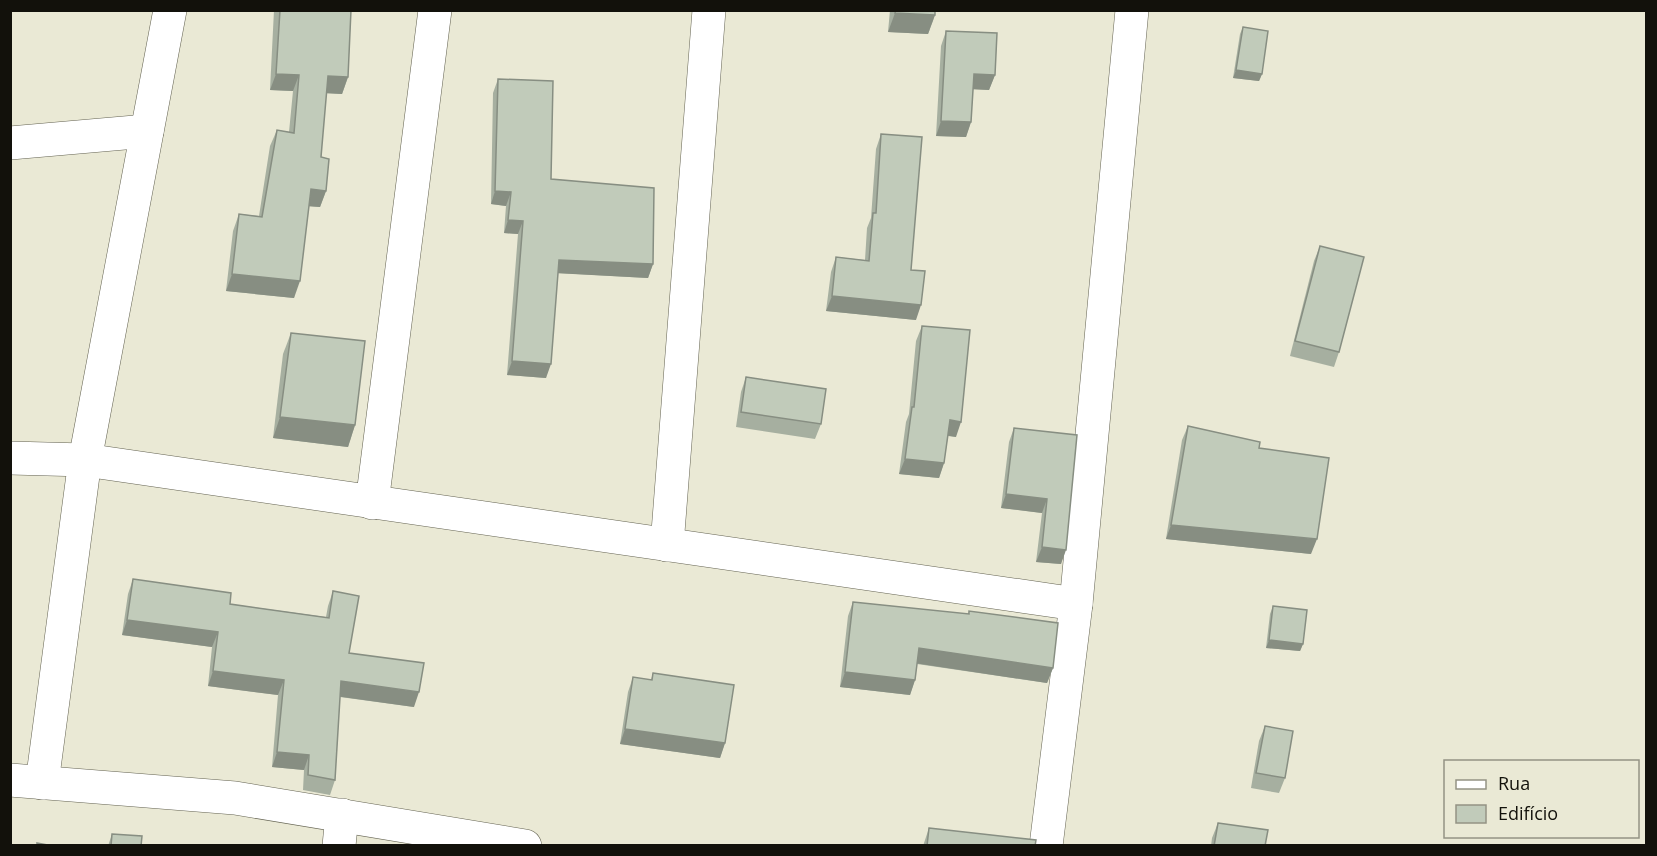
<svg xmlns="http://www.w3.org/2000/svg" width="1657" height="856" font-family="'Open Sans',sans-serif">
	<rect width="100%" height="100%" fill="#eae9d5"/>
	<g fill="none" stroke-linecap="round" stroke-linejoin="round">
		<defs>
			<g id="minor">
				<polyline points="10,143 147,131"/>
				<polyline points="10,458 85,460 1076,604"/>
				<polyline points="372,503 435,10"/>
				<polyline points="667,545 709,10"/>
				<polyline points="10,780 235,798 525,846"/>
				<polyline points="42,783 85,460 170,10"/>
				<polyline points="339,846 342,815"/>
				<polyline points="1046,846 1076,604 1132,10"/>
			</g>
		</defs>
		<use href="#minor" stroke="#646352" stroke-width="34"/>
		<use href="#minor" stroke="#fff" stroke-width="33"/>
	</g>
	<g fill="#a6afa0">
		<polygon points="274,10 351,10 348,77 342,94 326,93 321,157 326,191 320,207 309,206 294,298 226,291 233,231 239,214 259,216 270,146 277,130 289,132 293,91 270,90"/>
		<polygon points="890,10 935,10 935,15 928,34 888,32"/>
		<polygon points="1243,27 1262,74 1259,81 1233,78 1240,34"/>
		<polygon points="946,31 995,75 989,90 973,89 971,122 966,137 936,136 941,46"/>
		<polygon points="498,79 551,179 653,264 648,278 558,273 546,378 507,375 518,234 504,233 506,206 491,204 493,93"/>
		<polygon points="881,134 911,270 916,320 826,311 831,272 836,257 865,260 867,228 871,218 876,149"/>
		<polygon points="1320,246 1339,352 1334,367 1290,356 1314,261"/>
		<polygon points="922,326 956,437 948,436 944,463 939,478 899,474 906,422 909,414 916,341"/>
		<polygon points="291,333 355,425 348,447 273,438 283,354"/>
		<polygon points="746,377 821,424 815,439 736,427 741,392"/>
		<polygon points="1188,426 1311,554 1166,539 1182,440"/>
		<polygon points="1014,428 1077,435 1061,564 1036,562 1042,513 1001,508 1009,442"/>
		<polygon points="133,579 230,604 326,617 328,606 333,591 349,653 414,707 340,697 335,780 330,795 303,790 304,770 272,767 278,695 208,686 212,647 122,635 128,594"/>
		<polygon points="853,602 968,614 969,611 1053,668 1047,683 917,664 915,680 910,695 840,687 848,616"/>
		<polygon points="1273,606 1303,644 1300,651 1266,648 1270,614"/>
		<polygon points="653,673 725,743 720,758 620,744 628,692 633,677 651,680"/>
		<polygon points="1265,726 1285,778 1279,793 1251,788 1259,741"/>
		<polygon points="1218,823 1265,846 1211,846 1212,838"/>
		<polygon points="929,828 1035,846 923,846"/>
		<polygon points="112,834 141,846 108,846"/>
	</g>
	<g fill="#878e82">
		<polygon points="895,13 935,15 928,34 888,32"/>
		<polygon points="1236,70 1262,74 1259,81 1233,78"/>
		<polygon points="276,74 299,75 293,91 270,90"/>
		<polygon points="974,74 995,75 989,90 968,89"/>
		<polygon points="328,76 348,77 342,94 322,93"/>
		<polygon points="941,121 971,122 966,137 936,136"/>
		<polygon points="311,189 326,191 320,207 305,206"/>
		<polygon points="495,191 511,192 506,206 491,204"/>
		<polygon points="508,220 523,221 518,234 504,233"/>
		<polygon points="559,260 653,264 648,278 554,273"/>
		<polygon points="232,274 300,281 294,298 226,291"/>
		<polygon points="832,296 921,305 916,320 826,311"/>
		<polygon points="512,361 551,364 546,378 507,375"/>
		<polygon points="280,417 355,425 348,447 273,438"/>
		<polygon points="950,420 961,422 956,437 944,435"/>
		<polygon points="905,459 944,463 939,478 899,474"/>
		<polygon points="1006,494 1047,499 1042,513 1001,508"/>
		<polygon points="1171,525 1317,539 1311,554 1166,539"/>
		<polygon points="1042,547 1066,550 1061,564 1036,562"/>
		<polygon points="127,620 218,632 212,647 122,635"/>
		<polygon points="1269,640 1303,644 1300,651 1266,648"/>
		<polygon points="919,648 1053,668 1047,683 914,663"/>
		<polygon points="213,671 284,680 278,695 208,686"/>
		<polygon points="845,672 915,680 910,695 840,687"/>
		<polygon points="341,681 419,692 414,707 335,696"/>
		<polygon points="625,729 725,743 720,758 620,744"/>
		<polygon points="277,752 309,755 304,770 272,767"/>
	</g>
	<g fill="#c1cbba" stroke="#878e82" stroke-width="1.5">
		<polygon points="280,10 351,10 348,77 328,76 321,157 329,159 326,191 311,189 300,281 232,274 239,214 262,217 277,130 294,133 299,75 276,74"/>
		<polygon points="896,10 935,10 935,15 895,13"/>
		<polygon points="1243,27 1268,31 1262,74 1236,70"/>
		<polygon points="946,31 997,33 995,75 974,74 971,122 941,121"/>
		<polygon points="498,79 553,81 551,179 654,188 653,264 559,260 551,364 512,361 523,221 508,220 511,192 495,191"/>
		<polygon points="881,134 922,137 911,270 925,271 921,305 832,296 836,257 869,261 873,213 876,213"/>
		<polygon points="1320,246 1364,257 1339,352 1295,341"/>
		<polygon points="922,326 970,330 961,422 950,420 944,463 905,459 912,407 914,407"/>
		<polygon points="291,333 365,341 355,425 280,417"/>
		<polygon points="746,377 826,389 821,424 741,412"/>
		<polygon points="1188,426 1260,442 1259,448 1329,458 1317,539 1171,525"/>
		<polygon points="1014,428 1077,435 1066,550 1042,547 1047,499 1006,494"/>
		<polygon points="133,579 231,593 230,604 329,618 333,591 359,596 349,653 424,663 419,692 341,681 335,780 308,775 309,755 277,752 284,680 213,671 218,632 127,620"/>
		<polygon points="853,602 969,614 969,611 1058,623 1053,668 919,648 915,680 845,672"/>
		<polygon points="1273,606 1307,610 1303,644 1269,640"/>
		<polygon points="653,673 734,685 725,743 625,729 633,677 652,680"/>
		<polygon points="1265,726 1293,731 1285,778 1256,773"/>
		<polygon points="1218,823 1268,830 1265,846 1214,846"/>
		<polygon points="929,828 1036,840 1035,846 927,846"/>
		<polygon points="112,834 142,836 141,846 111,846"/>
		<polygon points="37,843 53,846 37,846"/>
	</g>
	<rect width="1657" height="856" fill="none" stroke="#12110b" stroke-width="24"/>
	<rect x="1444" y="760" width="195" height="78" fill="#eae9d5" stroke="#949384" stroke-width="1.5"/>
	<rect x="1456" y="780" width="30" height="9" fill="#ffffff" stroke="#949384" stroke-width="1.5"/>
	<text x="1498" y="790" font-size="18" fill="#12110b">Rua</text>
	<rect x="1456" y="805" width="30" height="18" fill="#c1cbba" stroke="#949384" stroke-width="1.5"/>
	<text x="1498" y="820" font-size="18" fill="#12110b">Edifício</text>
</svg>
